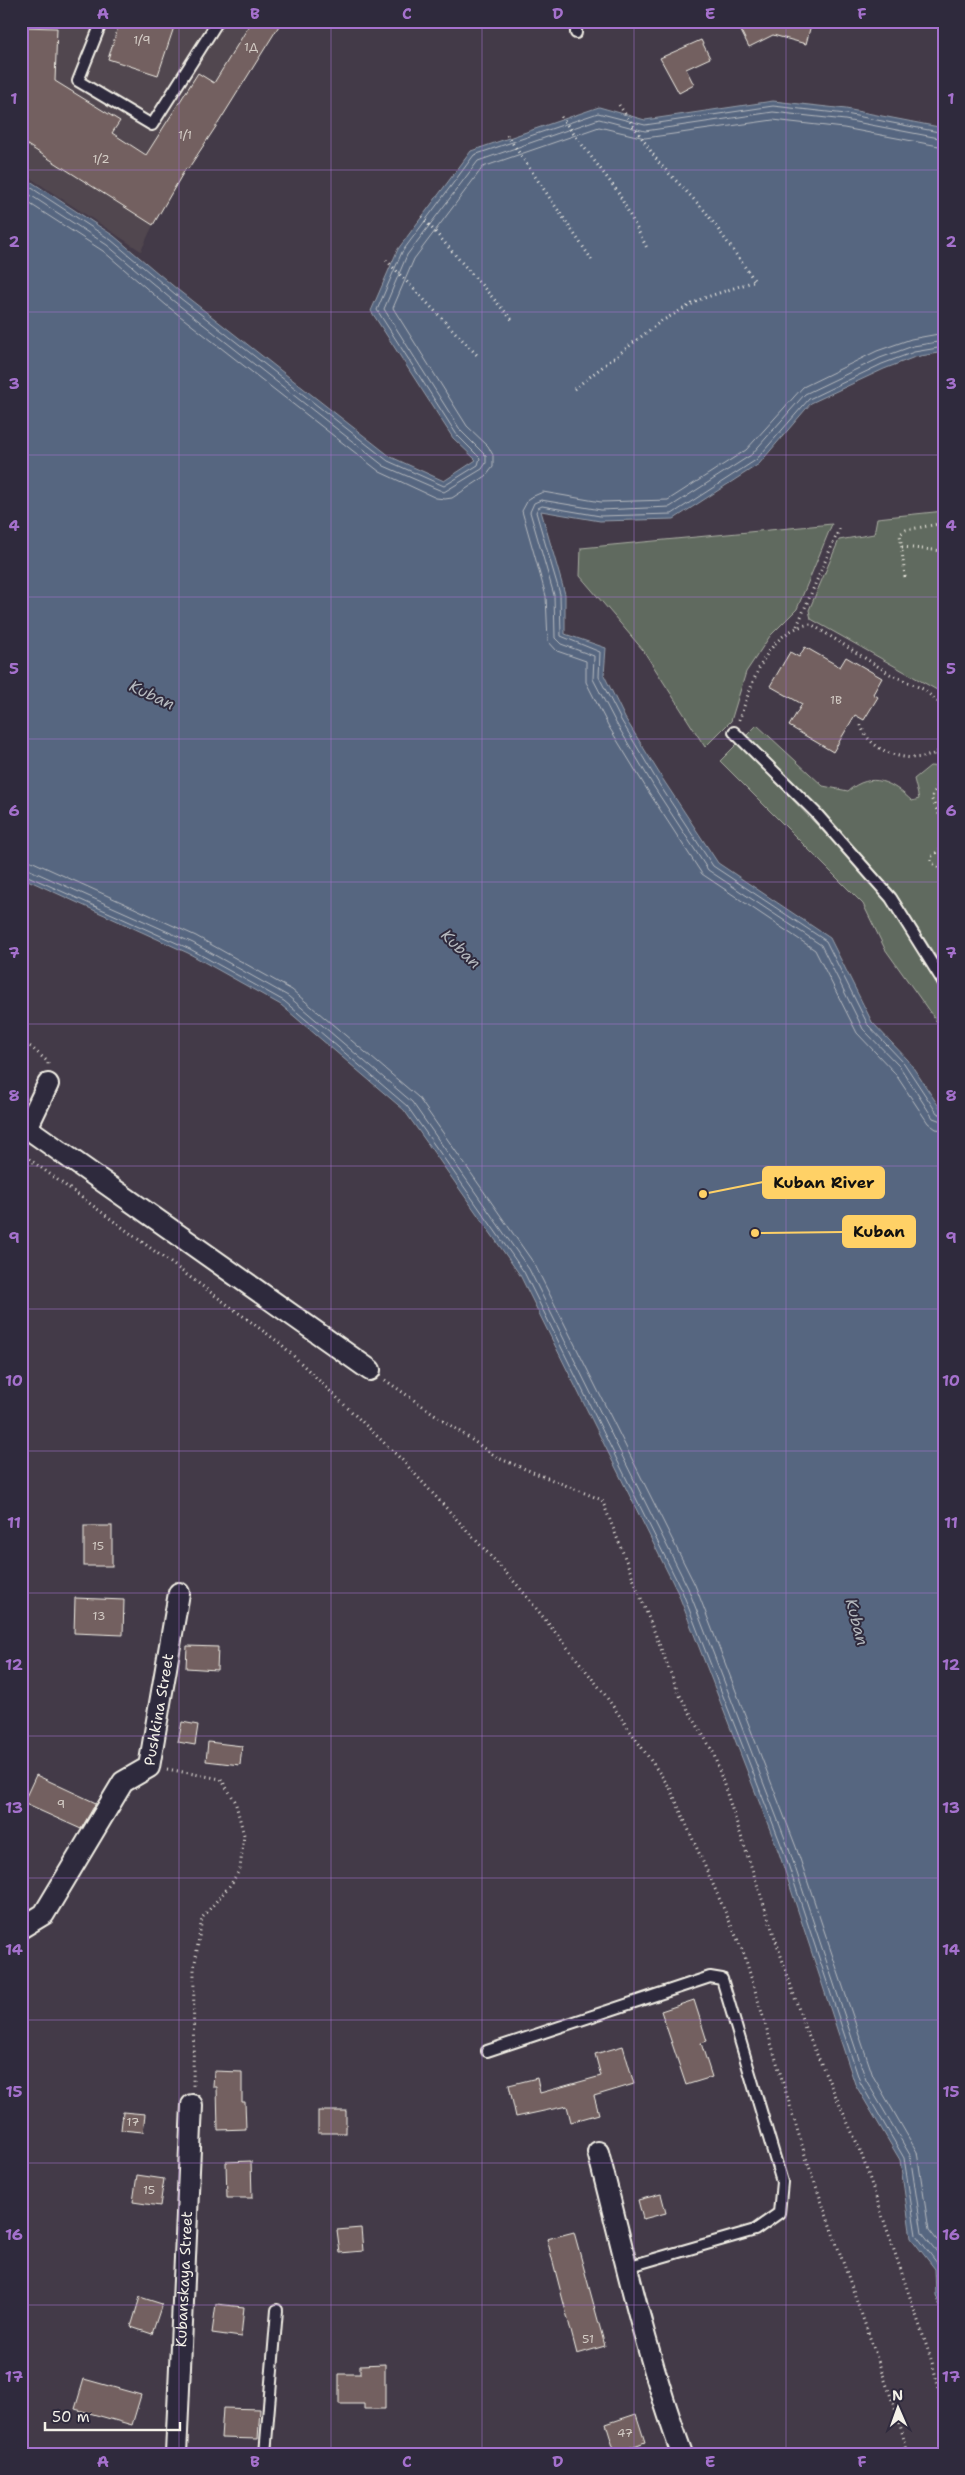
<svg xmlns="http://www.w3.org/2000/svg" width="965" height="2475" font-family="'Shantell Sans',sans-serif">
	<rect width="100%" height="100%" fill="#433a48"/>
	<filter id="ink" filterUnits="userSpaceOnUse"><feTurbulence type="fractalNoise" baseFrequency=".02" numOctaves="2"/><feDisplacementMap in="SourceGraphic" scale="10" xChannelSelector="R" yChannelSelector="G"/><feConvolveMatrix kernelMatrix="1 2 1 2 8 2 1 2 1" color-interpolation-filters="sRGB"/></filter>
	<g filter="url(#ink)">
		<polygon fill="#51464f" points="21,21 282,21 219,122 181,177 153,225 141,251 21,172"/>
		<g fill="#606a5e" stroke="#aaaea3">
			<polygon points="944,511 944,694 811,619 809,610 839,540 874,534 877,518"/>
			<polygon points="832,524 797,609 770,636 746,672 731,721 705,747 643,650 580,576 581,548"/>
			<path d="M757,725L823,786L848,791C872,771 892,782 912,801L919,799L914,779L930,766L944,767V969L896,894L819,807L746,736Z"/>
			<polygon points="738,743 890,901 944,989 944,1032 885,949 863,904 720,761"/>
		</g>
		<polygon fill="#566680" stroke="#959eaa" points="773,101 846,109 944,128 944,352 915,357 884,369 811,403 759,464 674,519 600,521 541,511 565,594 565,634 606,648 604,675 625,718 664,781 718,863 830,938 872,1022 908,1060 944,1114 944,2319 936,2295 935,2269 911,2238 900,2160 855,2084 779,1853 678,1593 520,1275 404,1110 281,1005 188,953 21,877 21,175 114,236 178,290 391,457 444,481 476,460 453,438 371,311 398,249 471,151 599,107 645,120"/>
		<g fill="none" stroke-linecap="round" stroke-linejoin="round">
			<g stroke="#b5b9be" stroke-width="1">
				<polyline points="21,181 111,240 175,294 388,461 444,486 478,465 480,458 457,435 377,310 402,252 474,155 598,113 645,125 773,106 846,114 944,133"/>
				<polyline points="21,189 107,245 171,299 384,466 444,492 482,469 486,463 486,456 461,431 384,309 407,255 478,161 599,119 645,131 773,112 845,120 944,139"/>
				<polyline points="21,198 103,251 166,305 380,472 436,498 445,499 452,498 486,476 493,467 493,455 488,446 467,426 393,308 414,259 483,167 599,127 645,138 773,120 844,128 944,147"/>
				<polyline points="944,333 911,339 877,351 803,387 746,450 668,500 601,502 543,492 529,498 522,511 546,596 548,641 557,651 586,661 586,682 609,727 648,791 702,874 815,950 857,1033 894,1072 928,1123 936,1129 944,1130"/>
				<polyline points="944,341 913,346 880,358 805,394 751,455 670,507 601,510 541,500 534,503 530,512 554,595 555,638 561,644 594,656 593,679 616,723 654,787 708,870 821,945 863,1029 900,1067 933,1118 944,1122"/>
				<polyline points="944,347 914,352 882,364 809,399 756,460 672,514 600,516 542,506 538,508 536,512 560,594 561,636 600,652 599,677 621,720 659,784 713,866 826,941 868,1025 904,1063 937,1113 944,1116"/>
				<polyline points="21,859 31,861 196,936 292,990 418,1097 535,1265 695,1585 796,1847 873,2076 917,2152 929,2230 944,2249"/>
				<polyline points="21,866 193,943 288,996 412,1102 529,1269 688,1588 789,1849 866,2080 910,2155 922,2233 944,2261"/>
				<polyline points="21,873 190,949 284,1001 407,1106 524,1272 682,1591 784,1852 860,2082 904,2158 916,2235 940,2267 944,2302"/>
			</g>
		</g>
		<g fill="#736160" stroke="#f4f1e8">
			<polygon points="120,21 176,21 158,75 108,59"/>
			<polygon points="252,21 282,21 219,122 188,169 186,168 153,225 21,141 21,27 57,28 55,81 120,121 112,133 146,155 198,73 214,83"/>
			<polygon points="736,21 812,21 806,44 773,35 749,47"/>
			<polygon points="701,40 710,58 686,69 694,85 679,93 660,58"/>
			<polygon points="805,647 840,667 846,657 882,678 873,694 878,697 864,720 855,715 833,752 789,726 802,704 770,686 790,652 799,657"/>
			<rect x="84" y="1526" width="28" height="40"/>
			<polygon points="75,1598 124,1600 123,1635 74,1633"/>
			<polygon points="187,1646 218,1647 217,1670 186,1668"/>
			<polygon points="182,1722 198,1725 195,1745 178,1742"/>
			<polygon points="208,1742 242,1746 240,1765 206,1761"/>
			<polygon points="36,1775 96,1803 81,1829 23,1803"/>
			<polygon points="694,2000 707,2041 701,2043 712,2077 686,2085 661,2011"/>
			<polygon points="623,2046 634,2084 594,2096 599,2114 571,2122 567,2106 516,2117 509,2085 537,2078 540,2093 601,2076 595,2054"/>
			<polygon points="214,2071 242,2072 242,2102 245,2102 246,2129 218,2130 217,2087 213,2087"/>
			<rect x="318" y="2111" width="28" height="22"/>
			<polygon points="123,2112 145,2114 143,2132 121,2130"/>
			<polygon points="251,2161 252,2198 227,2198 226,2162"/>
			<polygon points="137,2175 164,2179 160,2206 133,2202"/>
			<polygon points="661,2194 666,2213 643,2219 638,2200"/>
			<polygon points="361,2228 363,2251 340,2253 337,2230"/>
			<polygon points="574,2232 605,2346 577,2354 547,2239"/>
			<polygon points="140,2297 162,2304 152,2334 131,2327"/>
			<polygon points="216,2304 244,2307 241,2337 212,2333"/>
			<polygon points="385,2364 385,2409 364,2409 364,2404 339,2404 339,2374 360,2374 360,2365"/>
			<polygon points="84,2379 141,2395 132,2425 75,2409"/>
			<polygon points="223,2408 260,2409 258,2439 221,2438"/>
			<polygon points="636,2414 645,2442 615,2453 606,2424"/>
		</g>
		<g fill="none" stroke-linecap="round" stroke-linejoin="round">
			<defs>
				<g id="service">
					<polyline points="102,21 78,81 152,125 218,21"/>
					<polyline points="576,21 576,33"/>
					<polyline points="734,732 815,812 891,898 944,983"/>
					<polyline points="487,2051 710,1977 722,1979 782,2182 779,2213 755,2230 627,2267"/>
					<polyline points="265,2454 277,2310"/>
				</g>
				<g id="minor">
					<polyline points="21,1126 27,1128 48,1084"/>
					<polyline points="27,1128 370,1370"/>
					<path id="s1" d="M21,1928L44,1914L123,1782L149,1767L179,1593"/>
					<path d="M598,2152C624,2253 646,2356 682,2454"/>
					<path id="s2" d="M176,2454L192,2105"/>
				</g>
			</defs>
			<use href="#service" stroke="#f4f1e8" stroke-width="14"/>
			<use href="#minor" stroke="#f4f1e8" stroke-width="24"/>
			<g stroke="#f4f1e8" stroke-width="3" stroke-dasharray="1 4" stroke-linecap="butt">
				<polyline points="561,117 618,192 648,250"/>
				<polyline points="507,135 594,263"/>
				<polyline points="422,217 513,321"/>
				<polyline points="386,260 477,355"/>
				<polyline points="574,389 660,322 701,299 755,281 705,211 659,163 619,105"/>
				<polyline points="902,547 944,551"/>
				<polyline points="905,577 900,534 906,530 944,523"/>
				<polyline points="797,626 840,527"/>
				<path d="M739,720C753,683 765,631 811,624L890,674L923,689L944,707"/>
				<path d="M861,725C869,755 921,769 944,747"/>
				<polyline points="936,754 943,775 931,798 944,824"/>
				<polyline points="944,846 931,857 931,862 944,872"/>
				<polyline points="21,1042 31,1047 48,1062 48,1066"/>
				<polyline points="21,1153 281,1344 402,1460 519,1587 603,1692 670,1788 744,1954 805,2155 897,2414 908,2454"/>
				<polyline points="385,1380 498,1458 602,1500 679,1694 713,1752 805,2028 860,2150 932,2362 944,2409"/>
				<polyline points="167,1769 221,1779 235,1801 244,1835 240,1869 231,1884 202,1918 194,1969 193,2088"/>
			</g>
			<use href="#service" stroke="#2f2a3d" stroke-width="10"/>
			<use href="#minor" stroke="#2f2a3d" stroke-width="20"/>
		</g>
	</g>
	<path fill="none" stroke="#a571cd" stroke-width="1" stroke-opacity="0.55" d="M179,21V2454M331,21V2454M482,21V2454M634,21V2454M786,21V2454M21,170H944M21,312H944M21,455H944M21,597H944M21,739H944M21,882H944M21,1024H944M21,1166H944M21,1309H944M21,1451H944M21,1593H944M21,1736H944M21,1878H944M21,2020H944M21,2163H944M21,2305H944"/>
	<g text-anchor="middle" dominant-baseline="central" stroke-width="4" stroke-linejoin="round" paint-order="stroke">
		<g font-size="12" fill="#d4cdc6">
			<text x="142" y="40">1/9</text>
			<text x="251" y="47">1Д</text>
			<text x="185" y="135">1/1</text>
			<text x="101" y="159">1/2</text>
			<text x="836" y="700">1В</text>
			<text x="98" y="1546">15</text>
			<text x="99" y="1616">13</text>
			<text x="61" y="1804">9</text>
			<text x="133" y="2122">17</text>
			<text x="149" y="2190">15</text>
			<text x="588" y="2339">51</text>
			<text x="625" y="2433">47</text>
		</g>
		<g font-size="15" fill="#f4f1e8" stroke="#2f2a3d">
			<text stroke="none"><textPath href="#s1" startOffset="269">Pushkina Street</textPath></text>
			<text stroke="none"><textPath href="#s2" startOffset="175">Kubanskaya Street</textPath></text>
		</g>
		<g font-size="16" font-style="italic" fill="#b5b9be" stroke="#2f2a3d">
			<text transform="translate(152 695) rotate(25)">Kuban</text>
			<text transform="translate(461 949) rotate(44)">Kuban</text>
			<text transform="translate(857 1622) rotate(75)">Kuban</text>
		</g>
	</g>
	<path fill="none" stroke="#ffd166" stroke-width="2" d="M703 1194L763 1182M755 1233L843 1232"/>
	<g fill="#ffd166" stroke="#2f2a3d" stroke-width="2">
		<circle cx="703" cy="1194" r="5"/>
		<circle cx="755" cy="1233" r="5"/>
	</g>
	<g fill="#ffd166" stroke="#ffd166" stroke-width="2">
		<rect x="763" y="1167" width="121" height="31" rx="5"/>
		<rect x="843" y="1216" width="72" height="31" rx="5"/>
	</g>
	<g font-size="16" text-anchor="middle" font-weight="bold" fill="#111">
		<text x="824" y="1188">Kuban River</text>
		<text x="879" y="1237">Kuban</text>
	</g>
	<rect width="965" height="2475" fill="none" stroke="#2f2a3d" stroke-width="55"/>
	<g transform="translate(898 2408) rotate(358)" stroke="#2f2a3d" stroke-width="4" paint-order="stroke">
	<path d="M0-4L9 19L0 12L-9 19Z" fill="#f4f1e8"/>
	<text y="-8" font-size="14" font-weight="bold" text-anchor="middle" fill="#f4f1e8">N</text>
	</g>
	<path d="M45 2422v8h135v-8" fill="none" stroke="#f4f1e8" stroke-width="2.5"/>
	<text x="52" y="2422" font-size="15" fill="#f4f1e8" stroke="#2f2a3d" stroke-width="4" paint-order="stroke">50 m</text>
	<rect x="28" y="28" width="910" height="2420" fill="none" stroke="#a571cd" stroke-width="2"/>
	<g font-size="16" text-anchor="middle" font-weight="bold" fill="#a571cd">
		<text x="103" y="19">A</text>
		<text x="255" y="19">B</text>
		<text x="407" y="19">C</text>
		<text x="558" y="19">D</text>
		<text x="710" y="19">E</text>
		<text x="862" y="19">F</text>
		<text x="14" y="104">1</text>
		<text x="951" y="104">1</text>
		<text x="14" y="247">2</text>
		<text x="951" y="247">2</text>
		<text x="14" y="389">3</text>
		<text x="951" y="389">3</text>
		<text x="14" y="531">4</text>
		<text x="951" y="531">4</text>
		<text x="14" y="674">5</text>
		<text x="951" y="674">5</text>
		<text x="14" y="816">6</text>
		<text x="951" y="816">6</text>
		<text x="14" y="958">7</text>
		<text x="951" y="958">7</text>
		<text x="14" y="1101">8</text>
		<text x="951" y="1101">8</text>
		<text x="14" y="1243">9</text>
		<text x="951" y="1243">9</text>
		<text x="14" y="1386">10</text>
		<text x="951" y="1386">10</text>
		<text x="14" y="1528">11</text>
		<text x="951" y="1528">11</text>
		<text x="14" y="1670">12</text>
		<text x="951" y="1670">12</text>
		<text x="14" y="1813">13</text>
		<text x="951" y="1813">13</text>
		<text x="14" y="1955">14</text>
		<text x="951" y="1955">14</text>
		<text x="14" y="2097">15</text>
		<text x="951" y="2097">15</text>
		<text x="14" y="2240">16</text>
		<text x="951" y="2240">16</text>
		<text x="14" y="2382">17</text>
		<text x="951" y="2382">17</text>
		<text x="103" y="2467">A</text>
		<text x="255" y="2467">B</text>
		<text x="407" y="2467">C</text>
		<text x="558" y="2467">D</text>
		<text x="710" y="2467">E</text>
		<text x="862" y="2467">F</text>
	</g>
</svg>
